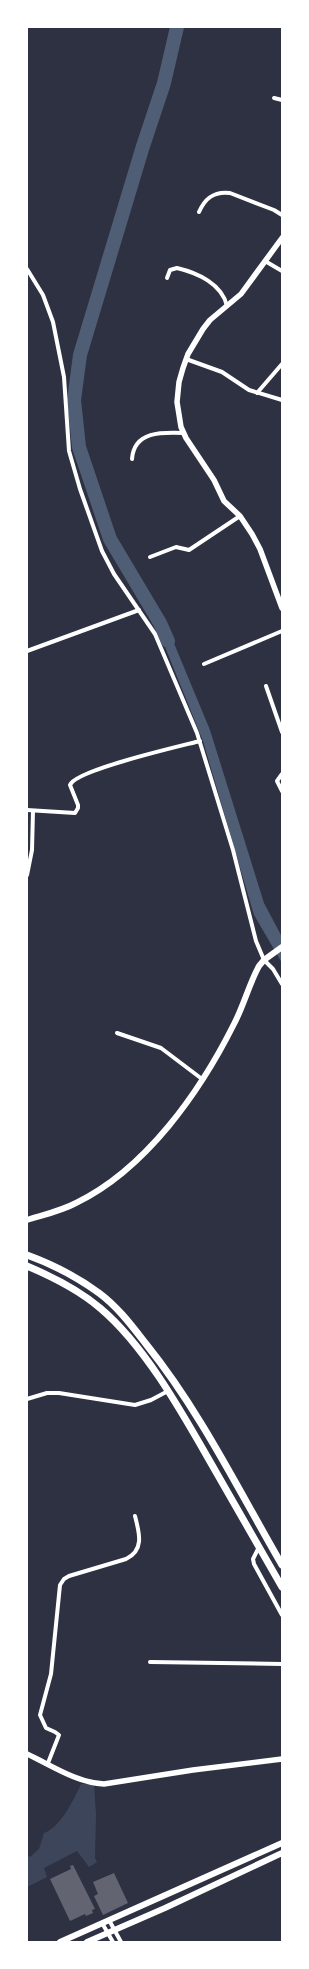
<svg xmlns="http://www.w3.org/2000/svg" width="309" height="1969" font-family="'PT Sans',sans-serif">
	<rect width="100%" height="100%" fill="#2d3142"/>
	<path fill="#3c4559" d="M81,1784H94L96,1814L95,1858L97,1862L89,1867L77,1851L44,1868L47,1877L27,1887V1855L30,1857L39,1849L44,1833C61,1827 74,1799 81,1784Z"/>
	<polygon fill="#4f5d75" points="160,623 166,624 210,730 264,903 282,937 282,963 254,915 251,905 203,741 159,632"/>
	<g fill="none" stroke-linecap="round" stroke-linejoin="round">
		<polyline stroke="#4f5d75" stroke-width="14" points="168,641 160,623 110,539 79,447 74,400 80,355 143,146 164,83 177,27"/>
	</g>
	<g fill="#626471">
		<polygon points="73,1865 95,1909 92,1910 93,1913 86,1916 85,1914 70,1921 50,1879 71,1869 70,1866"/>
		<polygon points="114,1873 128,1903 103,1915 94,1896 98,1894 93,1882"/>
	</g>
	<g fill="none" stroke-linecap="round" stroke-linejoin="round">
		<g stroke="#fff" stroke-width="4">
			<polyline points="274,98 282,100"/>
			<path d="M199,212C205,198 214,191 230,193L274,210L282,215"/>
			<polyline points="265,261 282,271"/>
			<polyline points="27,269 43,295 53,322 64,377 69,451 80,489 102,551 114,574 155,634 197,733 233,850 256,941 264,960 273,969 282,984"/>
			<path d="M167,278L170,270L177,268C198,273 222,284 227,306"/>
			<polyline points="186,359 222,372 249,390 282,400"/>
			<polyline points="257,393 282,364"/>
			<path d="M132,459C134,431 162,432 184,433"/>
			<polyline points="150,557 176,547 189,550 240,516"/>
			<polyline points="27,651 139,610"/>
			<polyline points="204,664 282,631"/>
			<polyline points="266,686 282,732"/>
			<polyline points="282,774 277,781 282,791"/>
			<path d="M27,810L75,813L78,808V805L70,785C75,770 181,746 200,741"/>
			<polyline points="27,875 32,850 33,811"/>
			<polyline points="117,1033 161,1048 202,1079"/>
			<polyline points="27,1399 47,1393 59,1393 135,1405 151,1400 168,1391"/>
			<polyline points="259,1547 253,1559 254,1564 282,1615"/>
			<polyline points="150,1662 282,1664"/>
			<path d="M48,1763L59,1735L55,1732L46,1728L40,1715L51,1674L60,1585L64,1579L69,1576L126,1559C145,1550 139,1532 135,1516"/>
			<polyline points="109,1920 121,1942"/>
			<polyline points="102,1923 113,1942"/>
		</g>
		<g stroke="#fff" stroke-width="5.5">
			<polyline points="282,238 241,294 210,320 203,329 188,354 183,368 179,382 177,402 181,427 186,438 214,480 224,501 240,516 252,534 260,549 282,608"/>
			<path d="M27,1754C51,1765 77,1783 104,1784L193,1770L282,1759"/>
		</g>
		<g stroke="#fff" stroke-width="6">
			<path d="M27,1220C43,1215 61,1211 76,1203C146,1169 200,1092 234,1024C244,1005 249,984 259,966L264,960L282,947"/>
			<polyline points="60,1942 282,1843"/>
			<polyline points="87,1942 165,1908 282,1853"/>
		</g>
		<g stroke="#fff" stroke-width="7">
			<path d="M27,1255C52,1264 77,1277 99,1293C118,1307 132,1326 146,1344C200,1411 239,1491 282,1565"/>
			<path d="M27,1266C53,1277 79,1290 100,1308C144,1345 180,1409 208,1458C233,1501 257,1544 282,1587"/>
		</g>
	</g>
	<rect width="309" height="1969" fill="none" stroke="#ffffff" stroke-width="56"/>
</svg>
